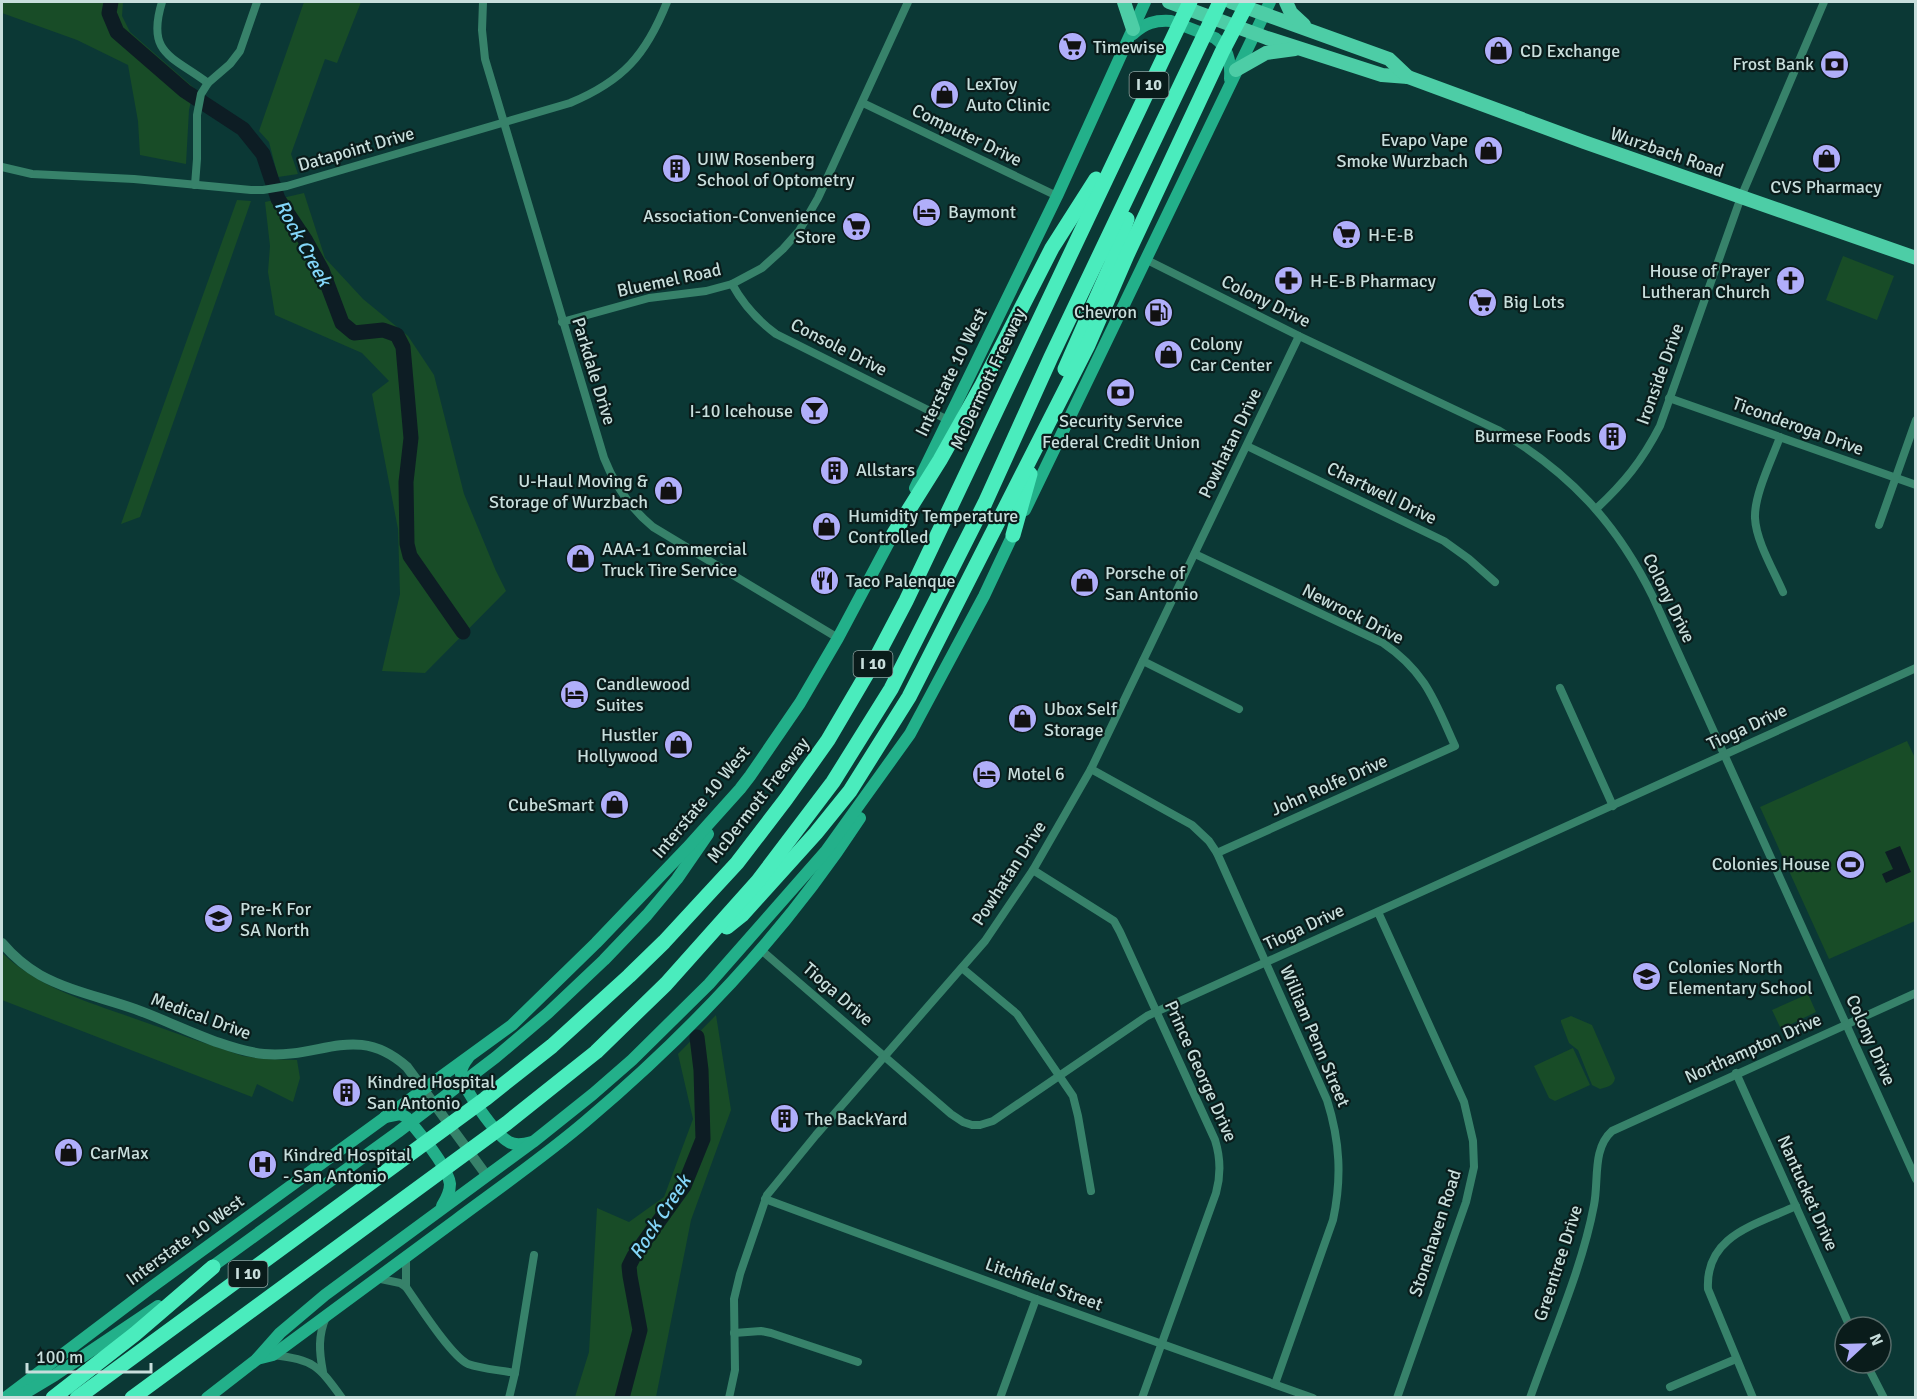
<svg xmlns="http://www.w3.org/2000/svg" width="1917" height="1399" font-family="Signika,sans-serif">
	<rect width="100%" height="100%" fill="#0b3835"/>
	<g fill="#184c27">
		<polygon points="2,2 123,2 122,16 130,32 194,88 189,110 186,164 140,155 138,121 128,65 77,40 2,13"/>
		<polygon points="304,2 361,2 337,63 325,59 291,154 298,174 278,177 269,142 259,131"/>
		<polygon points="304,193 325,258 363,299 408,336 434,375 464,494 496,571 506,591 425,673 382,671 400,594 398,529 372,394 389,381 362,353 275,315 268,272 270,246 265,202"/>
		<polygon points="237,200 251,201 140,517 121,524"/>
		<polygon points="1843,256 1894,276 1877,320 1826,300"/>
		<polygon points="1907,741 1916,760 1915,921 1829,959 1760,807"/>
		<path d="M2,953C40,988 85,1001 133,1018C170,1031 206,1044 243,1056L266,1059L297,1060L300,1078L293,1102L257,1084L252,1097L2,1000Z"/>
		<polygon points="1808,994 1816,1012 1781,1029 1772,1010"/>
		<polygon points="716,1015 731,1110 691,1220 656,1397 575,1397 589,1352 597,1208 629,1222 664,1197 693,1119 678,1054"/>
		<path d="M1571,1016L1592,1025L1615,1078C1614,1086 1607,1087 1600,1089L1592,1085L1578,1050L1569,1043L1561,1022V1020Z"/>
		<polygon points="1573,1048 1590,1085 1555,1101 1549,1098 1534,1066"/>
	</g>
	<polygon fill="#0d1d24" points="1900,846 1911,872 1886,883 1882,874 1893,869 1885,852"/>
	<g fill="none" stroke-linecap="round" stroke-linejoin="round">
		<g stroke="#0d1d24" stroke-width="15">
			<polyline points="111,2 109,13 117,32 185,91 243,129 263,154 278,199 306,241 322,270 342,323 354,333 383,330 397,335 403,347 411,438 406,482 407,544 410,556 463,632"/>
			<polyline points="622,1398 640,1330 630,1276 629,1266 634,1256 684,1186 703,1139 701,1070 697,1037"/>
		</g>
		<g stroke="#37826a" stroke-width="8">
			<path d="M162,2C146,54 172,56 208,83"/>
			<path d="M483,2L482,30L485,59L604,458C615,486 630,508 653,527L838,638"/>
			<polyline points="863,103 1057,196"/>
			<path d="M2,167L32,174L134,179L251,190H263L287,186L570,103C623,81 646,55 667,2"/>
			<polyline points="195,185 197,159 197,115 201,94 208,83 230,64 240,51 257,2"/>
			<path d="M1145,259L1299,336L1498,430C1570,473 1616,522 1653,597L1916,1179"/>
			<path d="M732,284C743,304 757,320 776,334L948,420"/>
			<polyline points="562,322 649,298 706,291 732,284 762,268 783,249 799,231 818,198 908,2"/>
			<polyline points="1669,398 1916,485"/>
			<path d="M1780,437C1772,459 1754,495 1755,518C1756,541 1774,571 1783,592"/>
			<polyline points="1247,446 1444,541 1469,559 1495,582"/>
			<path d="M1596,509C1624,483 1642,461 1660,426L1741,197L1824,2"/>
			<polyline points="1879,525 1916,420"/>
			<path d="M1195,554L1383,643C1426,672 1435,702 1455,746L1217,853"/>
			<polyline points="1143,661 1239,709"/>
			<polyline points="1560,688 1613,806"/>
			<path d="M1091,769L1192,825L1209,841L1217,853L1327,1100C1340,1141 1342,1178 1333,1220L1275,1384"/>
			<path d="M1033,870L1114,921L1120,932L1215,1140C1221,1159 1221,1175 1216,1193L1142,1398"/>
			<polyline points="1378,912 1464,1102 1473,1141 1474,1167 1466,1202 1397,1398"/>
			<polyline points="760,949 951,1114 963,1122 972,1125 980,1125 993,1121 1147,1016 1916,668"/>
			<polyline points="962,968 1017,1014 1073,1096 1078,1116 1091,1191"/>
			<polyline points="1736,1073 1850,1327"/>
			<polyline points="765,1199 1036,1299 1313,1398"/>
			<polyline points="376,1278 400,1283 406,1287 406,1256"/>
			<path d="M406,1287C418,1304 451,1356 468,1364C482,1369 500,1370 515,1373"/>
			<polyline points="734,1333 761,1331 771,1333 858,1362"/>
			<path d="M273,1355C314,1360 318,1365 342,1398"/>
			<polyline points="1866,1363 1884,1398"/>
			<path d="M323,1372C319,1351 318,1336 326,1317"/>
			<polyline points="1670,1387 1736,1359"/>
			<polyline points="509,1398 515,1373 534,1255"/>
			<polyline points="729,1398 735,1370 734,1299 740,1274 767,1195 816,1135 985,941 1033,870 1091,769 1299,336"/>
			<polyline points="1000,1398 1036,1299"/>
			<path d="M1530,1398C1552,1335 1582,1269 1594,1205C1599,1180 1592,1149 1612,1131L1916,993"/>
			<path d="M1753,1398L1708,1289C1705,1235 1756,1225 1796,1206"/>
		</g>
		<path stroke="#37826a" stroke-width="10" d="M2,943C13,956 26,967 40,975C69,991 104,998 135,1009C174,1023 224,1050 264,1054C321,1059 357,1022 407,1067L487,1176"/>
		<g stroke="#23b08a" stroke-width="12">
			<path d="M1133,34C1145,23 1155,20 1171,21L1215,38C1229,48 1231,64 1230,79"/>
			<polyline points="915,488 1057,196 1145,2"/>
			<polyline points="1025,510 1270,2"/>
			<path d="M468,1058C464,1063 461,1068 461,1074C463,1089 496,1135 509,1142C516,1146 525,1144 532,1142"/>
			<path d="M385,1117L400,1114L406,1117C418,1131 448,1166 450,1184C450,1193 446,1199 442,1206"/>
			<polyline points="206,1271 398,1132 496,1057 548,1013 604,960 647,915 677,879 708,834"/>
			<path d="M257,1359L273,1355C334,1310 395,1265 456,1220C499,1188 545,1156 586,1121C690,1033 786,932 860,818"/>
			<polyline points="5,1398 149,1289 512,1025 596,943 687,848 740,789 750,776 800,703 838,638 896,529"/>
			<polyline points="17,1398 55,1375 158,1306"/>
			<polyline points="207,1398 256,1360 280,1333 325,1295 533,1142 593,1094 632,1060 709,984 826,851 910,734 984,596 1016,528"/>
		</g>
		<g stroke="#4dcda6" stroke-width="14">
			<polyline points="1124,2 1133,29"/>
			<polyline points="1169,2 1267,38 1382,75 1408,77 1584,142 1916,258"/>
			<polyline points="1231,2 1389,59 1408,77"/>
			<polyline points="1286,2 1291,13 1304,25"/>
			<polyline points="1236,70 1266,53 1295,49"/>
		</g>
		<g stroke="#4aecbd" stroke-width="15">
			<polyline points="1065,369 1111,265 1127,219"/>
			<polyline points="893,535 940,460 982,385 1052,248 1096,179"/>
			<polyline points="1013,535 1030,474"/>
			<polyline points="727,927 742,915 816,833 850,791 909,697 1088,345 1127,255 1222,52 1248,2"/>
			<polyline points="53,1398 135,1334 213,1267"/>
			<polyline points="77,1398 485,1099 552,1046 629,976 664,942 737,863 786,799 828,740 875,660 906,601 1190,2"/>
			<polyline points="132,1398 507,1123 596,1052 666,984 758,881 833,782 891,689 985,503 1051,357 1220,2"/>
		</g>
	</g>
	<defs>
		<symbol id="supermarket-disc" viewBox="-11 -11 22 22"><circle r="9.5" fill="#b0aefa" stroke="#0a1c1b"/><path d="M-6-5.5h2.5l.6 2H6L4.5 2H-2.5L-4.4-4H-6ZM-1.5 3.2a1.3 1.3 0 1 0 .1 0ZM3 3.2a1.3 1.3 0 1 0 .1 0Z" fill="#111"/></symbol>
		<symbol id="shop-disc" viewBox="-11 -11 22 22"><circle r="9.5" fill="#b0aefa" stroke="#0a1c1b"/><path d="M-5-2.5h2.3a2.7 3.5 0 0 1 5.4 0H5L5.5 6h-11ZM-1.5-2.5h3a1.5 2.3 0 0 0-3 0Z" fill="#111"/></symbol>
		<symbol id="bank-disc" viewBox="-11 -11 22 22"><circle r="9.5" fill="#b0aefa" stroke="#0a1c1b"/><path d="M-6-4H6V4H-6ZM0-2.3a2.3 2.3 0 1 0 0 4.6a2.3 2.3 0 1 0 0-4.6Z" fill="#111"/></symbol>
		<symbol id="building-disc" viewBox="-11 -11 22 22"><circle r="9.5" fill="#b0aefa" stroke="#0a1c1b"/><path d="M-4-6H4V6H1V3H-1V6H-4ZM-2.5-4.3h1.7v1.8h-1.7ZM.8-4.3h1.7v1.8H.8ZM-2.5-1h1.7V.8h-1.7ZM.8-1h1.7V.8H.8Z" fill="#111"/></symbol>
		<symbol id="hotel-disc" viewBox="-11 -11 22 22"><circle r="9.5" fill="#b0aefa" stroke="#0a1c1b"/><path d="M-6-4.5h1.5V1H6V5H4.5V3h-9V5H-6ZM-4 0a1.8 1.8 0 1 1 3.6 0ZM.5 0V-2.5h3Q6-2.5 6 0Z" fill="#111"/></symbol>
		<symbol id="pharmacy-disc" viewBox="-11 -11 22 22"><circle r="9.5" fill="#b0aefa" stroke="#0a1c1b"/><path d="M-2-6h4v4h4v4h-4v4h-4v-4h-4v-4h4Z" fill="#111"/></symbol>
		<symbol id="church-disc" viewBox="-11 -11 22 22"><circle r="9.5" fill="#b0aefa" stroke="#0a1c1b"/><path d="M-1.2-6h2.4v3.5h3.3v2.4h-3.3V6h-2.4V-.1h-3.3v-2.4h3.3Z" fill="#111"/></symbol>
		<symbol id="fuel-disc" viewBox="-11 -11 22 22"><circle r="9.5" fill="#b0aefa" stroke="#0a1c1b"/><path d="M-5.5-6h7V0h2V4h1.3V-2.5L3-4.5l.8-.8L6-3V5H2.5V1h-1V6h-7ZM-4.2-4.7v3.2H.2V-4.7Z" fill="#111"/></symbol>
		<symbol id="bar-disc" viewBox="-11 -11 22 22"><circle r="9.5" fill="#b0aefa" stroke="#0a1c1b"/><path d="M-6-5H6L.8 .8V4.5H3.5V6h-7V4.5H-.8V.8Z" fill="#111"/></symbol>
		<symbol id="restaurant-disc" viewBox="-11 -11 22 22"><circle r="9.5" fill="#b0aefa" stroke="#0a1c1b"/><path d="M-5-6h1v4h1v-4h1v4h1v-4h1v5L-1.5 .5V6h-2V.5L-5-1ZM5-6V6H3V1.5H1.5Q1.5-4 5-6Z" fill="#111"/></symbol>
		<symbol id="stadium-disc" viewBox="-11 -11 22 22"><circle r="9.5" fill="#b0aefa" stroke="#0a1c1b"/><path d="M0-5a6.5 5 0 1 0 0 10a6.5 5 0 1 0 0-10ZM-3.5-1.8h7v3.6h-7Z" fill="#111"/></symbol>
		<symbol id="school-disc" viewBox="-11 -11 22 22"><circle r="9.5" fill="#b0aefa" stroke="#0a1c1b"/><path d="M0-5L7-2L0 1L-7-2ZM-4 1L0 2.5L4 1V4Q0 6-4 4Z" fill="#111"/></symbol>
		<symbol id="hospital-disc" viewBox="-11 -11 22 22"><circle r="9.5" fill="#b0aefa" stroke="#0a1c1b"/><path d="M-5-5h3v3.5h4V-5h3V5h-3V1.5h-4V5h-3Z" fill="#111"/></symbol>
	</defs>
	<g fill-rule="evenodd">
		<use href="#supermarket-disc" x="1056" y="30" width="33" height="33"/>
		<use href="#shop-disc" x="1482" y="34" width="33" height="33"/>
		<use href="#bank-disc" x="1818" y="48" width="33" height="33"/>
		<use href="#shop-disc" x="928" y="78" width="33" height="33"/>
		<use href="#shop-disc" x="1472" y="134" width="33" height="33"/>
		<use href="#shop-disc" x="1810" y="142" width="33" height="33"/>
		<use href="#building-disc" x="660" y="152" width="33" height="33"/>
		<use href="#hotel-disc" x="910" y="196" width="33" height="33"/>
		<use href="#supermarket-disc" x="840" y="210" width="33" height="33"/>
		<use href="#supermarket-disc" x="1330" y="218" width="33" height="33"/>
		<use href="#pharmacy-disc" x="1272" y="264" width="33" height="33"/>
		<use href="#church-disc" x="1774" y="264" width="33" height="33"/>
		<use href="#supermarket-disc" x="1466" y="286" width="33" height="33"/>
		<use href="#fuel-disc" x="1142" y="296" width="33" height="33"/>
		<use href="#shop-disc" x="1152" y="338" width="33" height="33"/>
		<use href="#bank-disc" x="1104" y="376" width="33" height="33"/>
		<use href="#bar-disc" x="798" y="394" width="33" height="33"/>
		<use href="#building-disc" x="1596" y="420" width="33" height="33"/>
		<use href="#building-disc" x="818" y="454" width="33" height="33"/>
		<use href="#shop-disc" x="652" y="474" width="33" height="33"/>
		<use href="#shop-disc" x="810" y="510" width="33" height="33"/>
		<use href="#shop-disc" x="564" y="542" width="33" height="33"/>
		<use href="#restaurant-disc" x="808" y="564" width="33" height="33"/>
		<use href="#shop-disc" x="1068" y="566" width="33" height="33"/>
		<use href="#hotel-disc" x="558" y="678" width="33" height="33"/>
		<use href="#shop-disc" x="1006" y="702" width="33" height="33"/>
		<use href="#shop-disc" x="662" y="728" width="33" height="33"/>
		<use href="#hotel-disc" x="970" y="758" width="33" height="33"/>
		<use href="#shop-disc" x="598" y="788" width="33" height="33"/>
		<use href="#stadium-disc" x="1834" y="848" width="33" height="33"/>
		<use href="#school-disc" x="202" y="902" width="33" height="33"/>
		<use href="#school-disc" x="1630" y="960" width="33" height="33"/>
		<use href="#building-disc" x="330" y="1076" width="33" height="33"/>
		<use href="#building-disc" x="768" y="1102" width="33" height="33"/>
		<use href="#shop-disc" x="52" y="1136" width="33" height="33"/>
		<use href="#hospital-disc" x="246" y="1148" width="33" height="33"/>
	</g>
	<g text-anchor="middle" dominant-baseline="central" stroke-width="4.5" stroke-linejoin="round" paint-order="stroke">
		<g fill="#0a1c1b" stroke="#8fa4a2" stroke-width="1.5">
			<rect x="1129.5" y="72" width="39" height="26" rx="4.5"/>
			<rect x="853.5" y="651" width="39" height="26" rx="4.5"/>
			<rect x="228.5" y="1261" width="39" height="26" rx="4.5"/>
		</g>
		<g font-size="16" font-weight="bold" fill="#c8dedc">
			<text x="1149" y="85">I 10</text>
			<text x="873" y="664">I 10</text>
			<text x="248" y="1274">I 10</text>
		</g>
		<g font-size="18" fill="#c8dedc" stroke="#0a1c1b" text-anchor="start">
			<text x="1093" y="47">Timewise</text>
			<text x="1520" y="51">CD Exchange</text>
			<text x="1814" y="64" text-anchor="end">Frost Bank</text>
			<text x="966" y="84">LexToy<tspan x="966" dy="21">Auto Clinic</tspan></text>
			<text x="1468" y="140" text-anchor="end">Evapo Vape<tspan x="1468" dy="21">Smoke Wurzbach</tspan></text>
			<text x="697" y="159">UIW Rosenberg<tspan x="697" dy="21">School of Optometry</tspan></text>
			<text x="1826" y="187" text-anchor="middle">CVS Pharmacy</text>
			<text x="948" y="212">Baymont</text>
			<text x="836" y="216" text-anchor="end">Association-Convenience<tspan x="836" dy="21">Store</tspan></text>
			<text x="1368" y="235">H-E-B</text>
			<text x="1770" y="271" text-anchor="end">House of Prayer<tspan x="1770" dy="21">Lutheran Church</tspan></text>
			<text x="1310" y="281">H-E-B Pharmacy</text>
			<text x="1503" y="302">Big Lots</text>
			<text x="1137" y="312" text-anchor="end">Chevron</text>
			<text x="1190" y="344">Colony<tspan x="1190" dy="21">Car Center</tspan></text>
			<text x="793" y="411" text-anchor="end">I-10 Icehouse</text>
			<text x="1121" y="421" text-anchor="middle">Security Service<tspan x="1121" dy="21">Federal Credit Union</tspan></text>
			<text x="1591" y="436" text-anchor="end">Burmese Foods</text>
			<text x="856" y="470">Allstars</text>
			<text x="648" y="481" text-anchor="end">U-Haul Moving &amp;<tspan x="648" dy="21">Storage of Wurzbach</tspan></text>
			<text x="848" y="516">Humidity Temperature<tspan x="848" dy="21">Controlled</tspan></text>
			<text x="602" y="549">AAA-1 Commercial<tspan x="602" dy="21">Truck Tire Service</tspan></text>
			<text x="1105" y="573">Porsche of<tspan x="1105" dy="21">San Antonio</tspan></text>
			<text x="846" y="581">Taco Palenque</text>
			<text x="596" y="684">Candlewood<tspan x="596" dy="21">Suites</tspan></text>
			<text x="1044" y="709">Ubox Self<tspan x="1044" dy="21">Storage</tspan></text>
			<text x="658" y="735" text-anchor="end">Hustler<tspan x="658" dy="21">Hollywood</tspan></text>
			<text x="1007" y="774">Motel 6</text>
			<text x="594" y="805" text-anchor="end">CubeSmart</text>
			<text x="1830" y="864" text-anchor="end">Colonies House</text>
			<text x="240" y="909">Pre-K For<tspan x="240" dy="21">SA North</tspan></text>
			<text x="1668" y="967">Colonies North<tspan x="1668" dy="21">Elementary School</tspan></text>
			<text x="367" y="1082">Kindred Hospital<tspan x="367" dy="21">San Antonio</tspan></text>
			<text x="805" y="1119">The BackYard</text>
			<text x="90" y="1153">CarMax</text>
			<text x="283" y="1155">Kindred Hospital<tspan x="283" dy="21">- San Antonio</tspan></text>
		</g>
		<g font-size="18" fill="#c8dedc" stroke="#0a1c1b">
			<text transform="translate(967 135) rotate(26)">Computer Drive</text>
			<text transform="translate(356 149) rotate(-16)">Datapoint Drive</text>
			<text transform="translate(1667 152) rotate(19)">Wurzbach Road</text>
			<text transform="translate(669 280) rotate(-12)">Bluemel Road</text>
			<text transform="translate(1266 301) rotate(26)">Colony Drive</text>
			<text transform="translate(839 347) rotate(27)">Console Drive</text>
			<text transform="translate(594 371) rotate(73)">Parkdale Drive</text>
			<text transform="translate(951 372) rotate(-64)">Interstate 10 West</text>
			<text transform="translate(1660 374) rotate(-70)">Ironside Drive</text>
			<text transform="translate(988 379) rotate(-65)">McDermott Freeway</text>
			<text transform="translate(1798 426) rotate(20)">Ticonderoga Drive</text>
			<text transform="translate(1230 443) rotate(-64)">Powhatan Drive</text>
			<text transform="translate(1382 493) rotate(26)">Chartwell Drive</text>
			<text transform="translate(1669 598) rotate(64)">Colony Drive</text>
			<text transform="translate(1353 614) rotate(27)">Newrock Drive</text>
			<text transform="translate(1747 727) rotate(-25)">Tioga Drive</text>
			<text transform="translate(1329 785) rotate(-24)">John Rolfe Drive</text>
			<text transform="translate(758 800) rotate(-52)">McDermott Freeway</text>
			<text transform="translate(701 802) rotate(-50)">Interstate 10 West</text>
			<text transform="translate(1009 873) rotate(-57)">Powhatan Drive</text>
			<text transform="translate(1304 927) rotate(-25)">Tioga Drive</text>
			<text transform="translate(838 994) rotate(41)">Tioga Drive</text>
			<text transform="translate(201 1016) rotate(20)">Medical Drive</text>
			<text transform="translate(1315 1036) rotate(67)">William Penn Street</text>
			<text transform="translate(1871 1040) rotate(66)">Colony Drive</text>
			<text transform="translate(1753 1048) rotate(-24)">Northampton Drive</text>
			<text transform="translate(1201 1071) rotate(66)">Prince George Drive</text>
			<text transform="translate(1808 1193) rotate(66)">Nantucket Drive</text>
			<text transform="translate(1435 1233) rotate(-72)">Stonehaven Road</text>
			<text transform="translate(185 1240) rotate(-36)">Interstate 10 West</text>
			<text transform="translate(1558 1263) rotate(-72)">Greentree Drive</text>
			<text transform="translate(1044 1284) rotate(20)">Litchfield Street</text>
		</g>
		<g font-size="20" font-style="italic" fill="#83d6f9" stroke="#0a1c1b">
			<text transform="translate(303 243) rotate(61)">Rock Creek</text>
			<text transform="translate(660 1217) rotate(-57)">Rock Creek</text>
		</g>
	</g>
	<rect width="1917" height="1399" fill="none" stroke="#c8dedc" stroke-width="6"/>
	<g transform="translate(1863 1345) rotate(68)"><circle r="28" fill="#0a1c1b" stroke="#566a68" stroke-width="1.5"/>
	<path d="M0-4.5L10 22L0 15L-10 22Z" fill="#b0aefa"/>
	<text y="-9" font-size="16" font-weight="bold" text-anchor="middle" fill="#c8dedc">N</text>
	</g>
	<path d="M27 1363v9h124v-9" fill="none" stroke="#c8dedc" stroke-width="3"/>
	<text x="36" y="1363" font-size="18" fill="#c8dedc" stroke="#0a1c1b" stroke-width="4.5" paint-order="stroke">100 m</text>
</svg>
